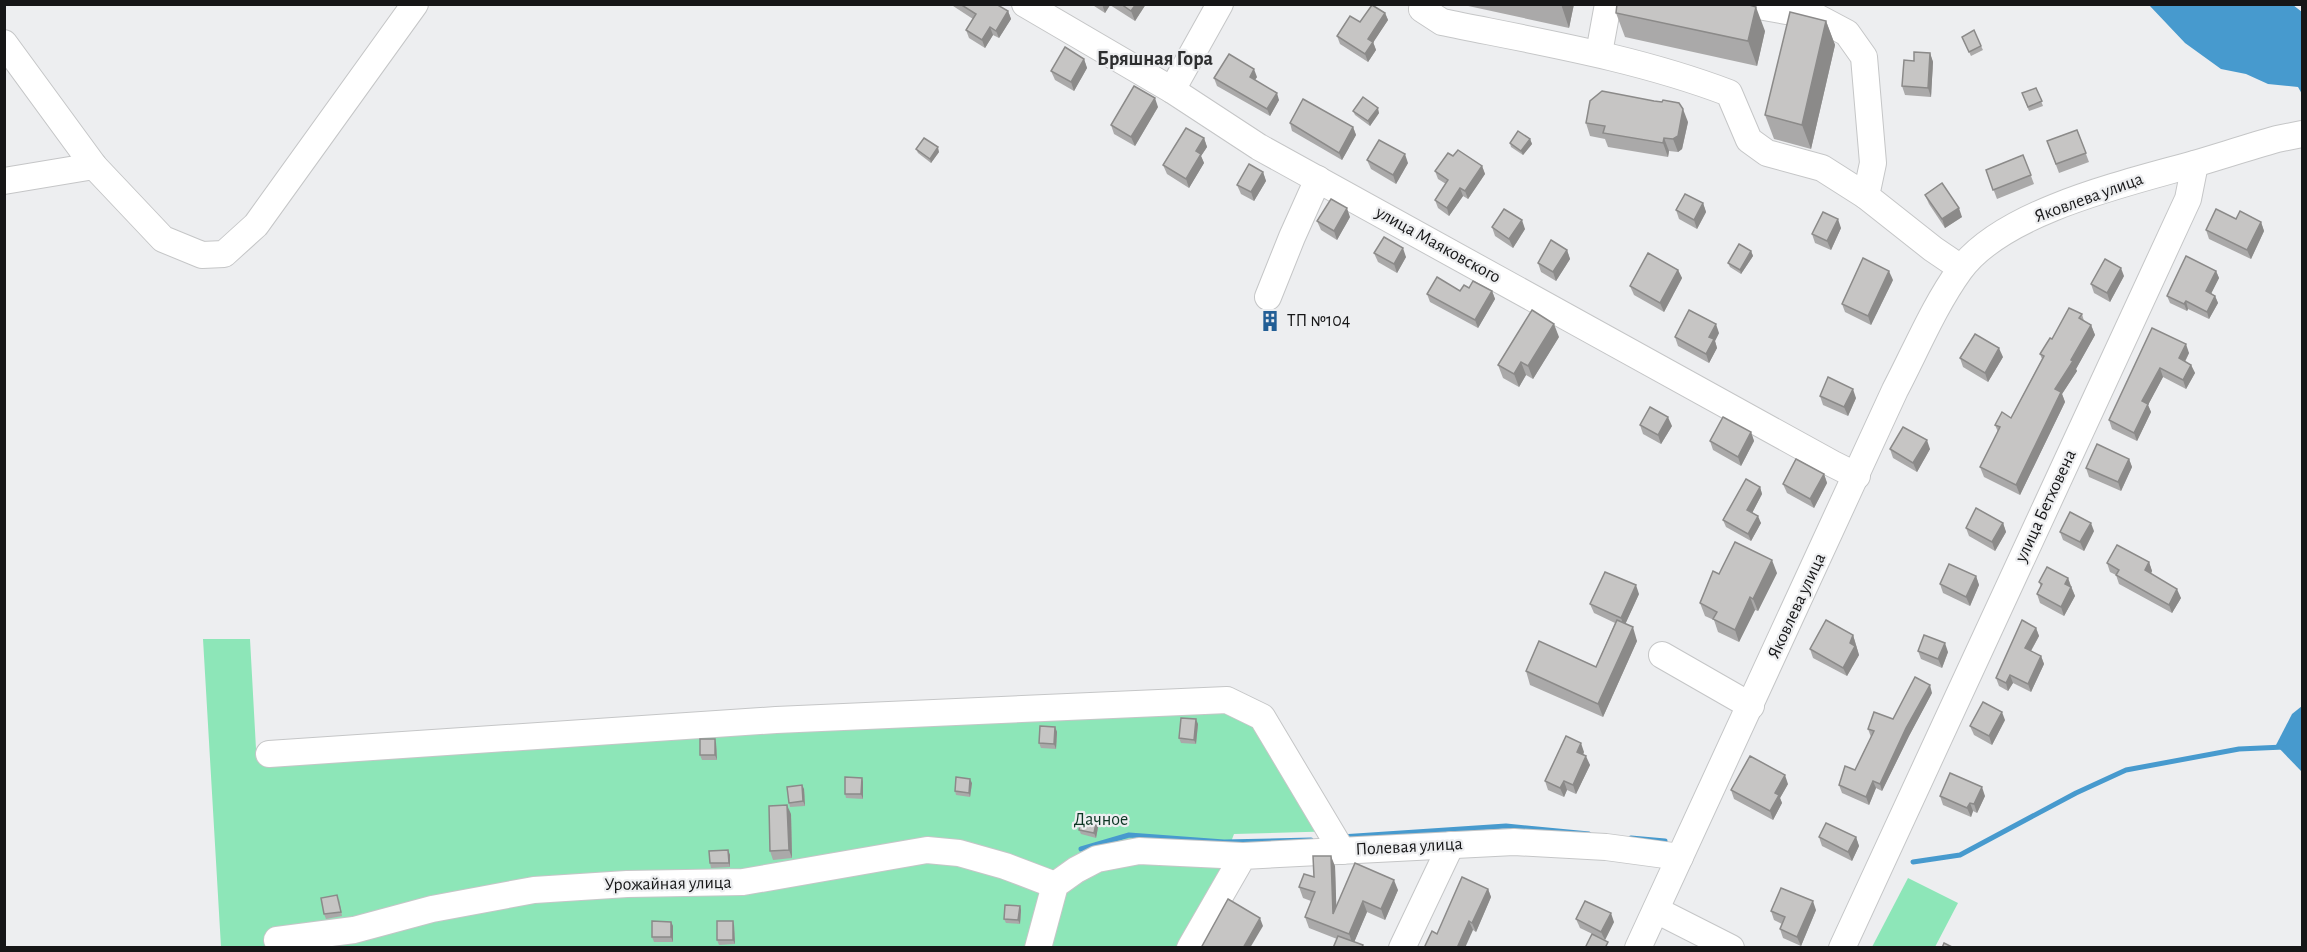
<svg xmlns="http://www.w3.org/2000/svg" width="2307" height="952" font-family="'Alegreya Sans',sans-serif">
	<rect width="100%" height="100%" fill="#edeef0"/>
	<g fill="#8de6b8">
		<polygon points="203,639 250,639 256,749 1066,694 1233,688 1274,712 1341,831 1234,834 1222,866 1176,947 221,947"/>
		<polygon points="1908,878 1958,903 1935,947 1872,947"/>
	</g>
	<g fill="#479ace">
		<polygon points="2149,5 2293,5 2302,12 2302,94 2298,87 2268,84 2246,74 2221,69 2185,43"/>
		<polygon points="2302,706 2302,772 2276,745 2292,714"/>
	</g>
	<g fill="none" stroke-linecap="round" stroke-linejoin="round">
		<g stroke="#479ace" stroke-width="5">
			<polyline points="1341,837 1506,826 1589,834"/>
			<polyline points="1631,838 1665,841"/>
			<polyline points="1081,849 1129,835 1224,842 1311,840"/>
			<polyline points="1913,862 1960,855 2076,793 2126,770 2239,749 2284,747"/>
		</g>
		<defs>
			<g id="minor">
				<polyline points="1025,4 1172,90 1259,147 1833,464 1857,476"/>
				<path d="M1423,4L1422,9L1442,22C1540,42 1637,58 1729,93L1749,140L1767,153L1822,168L1866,196"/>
				<polyline points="1747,4 1815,16 1847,33 1864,57 1873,163 1866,196 1933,249 1961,268"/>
				<polyline points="4,43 94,166 163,239 202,255 224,254 256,225 415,4"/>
				<polyline points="1599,53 1608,4"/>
				<polyline points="1172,90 1220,4"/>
				<polyline points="4,181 94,166"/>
				<polyline points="1268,297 1292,237 1318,179"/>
				<polyline points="1662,655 1751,706"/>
				<polyline points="269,754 776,720 1227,700 1262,717 1342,851"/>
				<polyline points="1656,910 1731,948"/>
				<polyline points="277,940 354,930 432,909 534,890 627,884 743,882 927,850 959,853 1005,866 1055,885"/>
				<polyline points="1038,948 1055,885 1076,870 1097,859 1139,851 1243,856"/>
				<polyline points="1190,948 1243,856 1514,842 1606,847 1680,857"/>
				<polyline points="1402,948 1451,845"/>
				<path d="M1638,948L1895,390C1916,350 1934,306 1960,270C2003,211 2127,183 2194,164C2221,156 2249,147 2277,139L2302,134"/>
				<polyline points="1842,948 2188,199 2195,164"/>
			</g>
		</defs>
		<use href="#minor" stroke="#c5c6c7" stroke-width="28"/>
		<use href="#minor" stroke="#fff" stroke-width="26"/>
	</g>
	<g fill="#aaa9a9">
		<polygon points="950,4 996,4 1008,11 1011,19 999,38 993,35 985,48 969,38 966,30 973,19"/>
		<polygon points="1091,4 1146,4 1135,21 1110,5 1105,13"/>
		<polygon points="1459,4 1574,4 1569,28"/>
		<polygon points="1385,13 1388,20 1373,42 1376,50 1368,62 1340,44 1337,36 1360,22"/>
		<polygon points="1616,13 1765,31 1757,66 1625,37"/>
		<polygon points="1826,21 1835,45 1811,149 1774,139 1765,115"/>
		<polygon points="1962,37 1981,46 1983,50 1971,56"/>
		<polygon points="1930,53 1933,62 1931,97 1905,95 1902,86 1914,61"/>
		<polygon points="1084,59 1087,68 1074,91 1055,80 1051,71"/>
		<polygon points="1257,77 1255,80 1279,100 1270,116 1217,86 1214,78"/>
		<polygon points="2036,88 2043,106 2029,111 2022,93"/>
		<polygon points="1158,107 1135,146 1114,134 1111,125"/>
		<polygon points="1353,111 1379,113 1370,126 1355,115"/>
		<polygon points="1688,122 1682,149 1678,152 1669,151 1668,157 1608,147 1605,139 1590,136 1586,123"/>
		<polygon points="1290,123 1353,127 1356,135 1342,160 1292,131"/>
		<polygon points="2077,130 2089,162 2059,173 2047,141"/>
		<polygon points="1204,138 1207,147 1201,156 1204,163 1189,188 1167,174 1163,165"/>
		<polygon points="1530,139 1532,144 1523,155 1511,147 1510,143"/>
		<polygon points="916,149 939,152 931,163 918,153"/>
		<polygon points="2023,155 2034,184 1997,199 1986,170"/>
		<polygon points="1453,156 1482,166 1485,174 1468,199 1463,196 1449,216 1438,208 1435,200 1446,184 1438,179 1435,171"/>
		<polygon points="1367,160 1408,163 1396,184 1371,169"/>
		<polygon points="1263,172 1266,181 1254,201 1241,194 1237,185"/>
		<polygon points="1925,195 1962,217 1945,228 1929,204"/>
		<polygon points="1703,203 1706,212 1697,229 1679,219 1676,210"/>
		<polygon points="1350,217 1337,240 1321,230 1317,221"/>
		<polygon points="2236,219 2261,222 2264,231 2251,259 2209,239 2206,230"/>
		<polygon points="1492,227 1525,229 1513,248 1495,236"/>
		<polygon points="1841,228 1831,250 1815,243 1812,234"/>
		<polygon points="1567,250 1570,259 1556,281 1541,272 1538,263"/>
		<polygon points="1751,251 1753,256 1741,274 1730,267 1728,263"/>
		<polygon points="1374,253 1406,257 1397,273 1378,262"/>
		<polygon points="1678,270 1682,278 1664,312 1634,295 1630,286"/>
		<polygon points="2216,271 2219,278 2211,293 2215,296 2218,303 2209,319 2188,309 2187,311 2170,303 2167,296"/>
		<polygon points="2124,276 2110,302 2094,293 2091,284"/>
		<polygon points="1893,280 1871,325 1845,312 1842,304"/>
		<polygon points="1469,288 1492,291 1495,299 1478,328 1430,302 1427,294 1460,291"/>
		<polygon points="2082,314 2084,321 2091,325 2095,335 2076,369 2077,371 2062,394 2065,402 2020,495 1984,477 1980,467 1998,432 1995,425 2011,418 2042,359 2040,354 2052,339"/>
		<polygon points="2152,328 2189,353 2185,362 2191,365 2195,373 2186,389 2163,377 2148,405 2151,412 2137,441 2112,429 2109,420"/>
		<polygon points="1719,333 1715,341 1717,348 1709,363 1678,346 1675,337"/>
		<polygon points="1559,337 1533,379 1526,375 1519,387 1503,378 1498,365"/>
		<polygon points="2003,357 1988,382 1963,367 1960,358"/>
		<polygon points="1820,396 1856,398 1848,416 1823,405"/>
		<polygon points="1640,425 1672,426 1661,444 1643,434"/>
		<polygon points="1751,432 1754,441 1741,466 1713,450 1710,441"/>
		<polygon points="1890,449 1930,449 1917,472 1893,458"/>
		<polygon points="2129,459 2132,467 2121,491 2089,477 2086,468"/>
		<polygon points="1824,474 1827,483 1814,508 1787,493 1783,484"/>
		<polygon points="1760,487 1762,494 1752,513 1761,523 1751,541 1726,527 1723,520"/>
		<polygon points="2003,523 2006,532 1995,551 1969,536 1966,528"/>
		<polygon points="2094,531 2084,551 2063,540 2060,532"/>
		<polygon points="2149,562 2152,571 2151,574 2181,598 2172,613 2119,584 2116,575 2110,572 2107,563"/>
		<polygon points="1777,573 1758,611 1755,610 1739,642 1718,632 1714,620 1705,616 1700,603 1719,574"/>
		<polygon points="1976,576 1979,585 1970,606 1943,593 1940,584"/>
		<polygon points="2068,578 2075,596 2064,616 2040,603 2037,594 2041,587 2039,582"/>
		<polygon points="1639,594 1625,624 1637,641 1603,717 1530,685 1526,671 1596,667 1615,623 1594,613 1590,604"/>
		<polygon points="2036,628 2039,636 2031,651 2041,656 2044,664 2031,692 2013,683 2008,691 1999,686 1996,678"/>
		<polygon points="1853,635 1859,655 1847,676 1813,658 1810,649"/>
		<polygon points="1918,651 1948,652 1942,668 1921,659"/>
		<polygon points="1932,693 1909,736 1882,791 1876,788 1869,805 1842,793 1839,785 1855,770 1871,737 1868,729 1893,719"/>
		<polygon points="2005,720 1992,745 1974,735 1970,726"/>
		<polygon points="1198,724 1196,744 1181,743 1179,738"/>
		<polygon points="1055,727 1057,732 1056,749 1041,748 1039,743"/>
		<polygon points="716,743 717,760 702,760 700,755"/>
		<polygon points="1584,752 1583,755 1590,765 1576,794 1567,790 1564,797 1548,790 1545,781"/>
		<polygon points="862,778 863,782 863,799 846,798 845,794"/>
		<polygon points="972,783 970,797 956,795 955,791"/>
		<polygon points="1788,784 1780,798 1782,803 1773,820 1734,799 1731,790"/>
		<polygon points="802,785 804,789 805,806 790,807 789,803"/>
		<polygon points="1940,796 1985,796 1977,813 1973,811 1971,817 1943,805"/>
		<polygon points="791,814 792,858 773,860 770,851"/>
		<polygon points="1099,822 1096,838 1081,834 1079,830"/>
		<polygon points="1819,837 1856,837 1859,846 1852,861 1822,846"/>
		<polygon points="728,850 730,855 730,867 711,868 710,863"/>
		<polygon points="1335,866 1336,906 1398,890 1385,920 1367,912 1354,942 1337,939 1309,928 1305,917 1311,901 1303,898 1299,887 1314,877"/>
		<polygon points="1488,889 1491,897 1476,932 1473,930 1437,934"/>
		<polygon points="339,899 342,916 326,919 324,914"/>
		<polygon points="1020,906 1021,910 1020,924 1006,923 1004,919"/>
		<polygon points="1816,910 1801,946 1783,938 1780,929 1782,924 1774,920 1771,911"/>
		<polygon points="1576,919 1614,922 1605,940 1580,928"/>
		<polygon points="671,922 673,926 673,942 654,942 652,937"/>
		<polygon points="734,925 735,944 719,945 717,940"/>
	</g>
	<g fill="#8b8a89">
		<polygon points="1102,4 1110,5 1105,13"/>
		<polygon points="1136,4 1146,4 1135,21 1131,11"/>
		<polygon points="1561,4 1574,4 1569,28"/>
		<polygon points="1756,7 1765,31 1757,66 1748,41"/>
		<polygon points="1008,11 1011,19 999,38 996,31"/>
		<polygon points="1385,13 1388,20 1371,46 1368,39"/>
		<polygon points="1826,21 1835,45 1811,149 1802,125"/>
		<polygon points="990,27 993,35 985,48 982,40"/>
		<polygon points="1373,42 1376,50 1368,62 1365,54"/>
		<polygon points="1930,53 1933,62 1931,97 1928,88"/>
		<polygon points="1084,59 1087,68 1074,91 1071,82"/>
		<polygon points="1254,69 1257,77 1252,84 1250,77"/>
		<polygon points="1277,93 1279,100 1270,116 1267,109"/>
		<polygon points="1155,98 1158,107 1135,146 1131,137"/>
		<polygon points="1378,108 1379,113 1370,126 1368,121"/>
		<polygon points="1683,109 1688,122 1682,149 1678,152 1673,139"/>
		<polygon points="1353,127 1356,135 1342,160 1339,153"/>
		<polygon points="1204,138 1207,147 1201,156 1204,163 1189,188 1186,179 1196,151"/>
		<polygon points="1664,138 1669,151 1668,157 1663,143"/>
		<polygon points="1530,139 1532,144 1523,155 1521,151"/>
		<polygon points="938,147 939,152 931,163 930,159"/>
		<polygon points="1405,154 1408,163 1396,184 1393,175"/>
		<polygon points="1482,166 1485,174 1468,199 1465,191"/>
		<polygon points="1263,172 1266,181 1254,201 1251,192"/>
		<polygon points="1460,188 1463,196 1449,216 1447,208"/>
		<polygon points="1703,203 1706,212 1697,229 1694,220"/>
		<polygon points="1347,208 1350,217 1337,240 1334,231"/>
		<polygon points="1959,208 1962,217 1945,228 1942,219"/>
		<polygon points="1838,219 1841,228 1831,250 1827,241"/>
		<polygon points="1522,220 1525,229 1513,248 1509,239"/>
		<polygon points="2261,222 2264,231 2251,259 2247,250"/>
		<polygon points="1403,248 1406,257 1397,273 1394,264"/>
		<polygon points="1567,250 1570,259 1556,281 1553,272"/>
		<polygon points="1751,251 1753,256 1741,274 1740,270"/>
		<polygon points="2121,268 2124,276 2110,302 2107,293"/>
		<polygon points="1678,270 1682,278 1664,312 1660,303"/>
		<polygon points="1889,271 1893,280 1871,325 1868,316"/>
		<polygon points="2216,271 2219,278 2209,298 2206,291"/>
		<polygon points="1492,291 1495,299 1478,328 1475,320"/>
		<polygon points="2215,296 2218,303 2209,319 2207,312"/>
		<polygon points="2186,301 2188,309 2187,311 2184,304"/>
		<polygon points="1554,324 1559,337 1533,379 1528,366"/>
		<polygon points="1716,324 1719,333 1715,341 1717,348 1709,363 1706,354 1709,337"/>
		<polygon points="2091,325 2095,335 2076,369 2077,371 2062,394 2065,402 2020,495 2016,485 2055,389"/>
		<polygon points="2186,344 2189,353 2182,367 2179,358"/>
		<polygon points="1999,348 2003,357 1988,382 1985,373"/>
		<polygon points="1521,362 1526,375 1519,387 1514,374"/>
		<polygon points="2191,365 2195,373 2186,389 2183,380"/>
		<polygon points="2160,368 2163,377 2148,405 2151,412 2137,441 2134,433 2142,401"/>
		<polygon points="1853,389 1856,398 1848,416 1844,407"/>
		<polygon points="1668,417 1672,426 1661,444 1658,435"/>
		<polygon points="1751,432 1754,441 1741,466 1738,457"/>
		<polygon points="1927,440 1930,449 1917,472 1913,463"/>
		<polygon points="2129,459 2132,467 2121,491 2118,482"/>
		<polygon points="1824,474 1827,483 1814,508 1810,499"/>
		<polygon points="1760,487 1762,494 1750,517 1747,510"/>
		<polygon points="1758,516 1761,523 1751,541 1748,534"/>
		<polygon points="2003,523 2006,532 1995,551 1992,542"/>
		<polygon points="2091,523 2094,531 2084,551 2080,542"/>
		<polygon points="1772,560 1777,573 1758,611 1753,599"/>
		<polygon points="2149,562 2152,571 2148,579 2145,570"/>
		<polygon points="1976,576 1979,585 1970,606 1966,597"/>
		<polygon points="2068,578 2071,587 2065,584"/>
		<polygon points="1636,585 1639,594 1624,627 1621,618"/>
		<polygon points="2071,587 2075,596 2064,616 2061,607"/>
		<polygon points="2177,589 2181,598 2172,613 2169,605"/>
		<polygon points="1750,597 1755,610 1739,642 1735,630"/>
		<polygon points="1633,627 1637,641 1603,717 1598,704"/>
		<polygon points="2036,628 2039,636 2028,656 2025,648"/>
		<polygon points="1853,635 1859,655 1847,676 1843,668 1850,643"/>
		<polygon points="1945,643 1948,652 1942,668 1938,659"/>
		<polygon points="2041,656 2044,664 2031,692 2028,684"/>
		<polygon points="2010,675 2013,683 2008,691 2006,683"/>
		<polygon points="1930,685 1932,693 1909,736 1882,791 1880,784 1906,728"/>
		<polygon points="2002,712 2005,720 1992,745 1989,736"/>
		<polygon points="1196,719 1198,724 1196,744 1194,740"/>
		<polygon points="1055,727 1057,732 1056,749 1054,744"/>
		<polygon points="715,739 716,743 717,760 715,755"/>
		<polygon points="1581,743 1584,752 1580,761 1577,752"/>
		<polygon points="1586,756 1590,765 1576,794 1573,785"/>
		<polygon points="1785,775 1788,784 1780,798 1782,803 1773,820 1770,811 1775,793"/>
		<polygon points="862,778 863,782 863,799 861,794"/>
		<polygon points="970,779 972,783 970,797 969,793"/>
		<polygon points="1564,781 1567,790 1564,797 1560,788"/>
		<polygon points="1873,781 1876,788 1869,805 1866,797"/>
		<polygon points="802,785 804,789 805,806 803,801"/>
		<polygon points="1982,787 1985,796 1977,813 1974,804"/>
		<polygon points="1970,803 1973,811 1971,817 1967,808"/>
		<polygon points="787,805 791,814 792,858 789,850"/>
		<polygon points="1097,818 1099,822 1096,838 1094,833"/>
		<polygon points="1856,837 1859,846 1852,861 1848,852"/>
		<polygon points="728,850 730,855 730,867 729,863"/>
		<polygon points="1331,856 1335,866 1337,925 1333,914"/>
		<polygon points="1394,880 1398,890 1385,920 1381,909"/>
		<polygon points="1488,889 1491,897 1476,932 1472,923"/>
		<polygon points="1363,901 1367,912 1353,945 1349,934"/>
		<polygon points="1813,901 1816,910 1801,946 1797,937"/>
		<polygon points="1020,906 1021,910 1020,924 1018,920"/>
		<polygon points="1611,913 1614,922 1605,940 1601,932"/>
		<polygon points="1260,918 1263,926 1250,948 1243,948"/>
		<polygon points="733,921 734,925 735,944 733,940"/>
		<polygon points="1469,921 1473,930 1465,948 1457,948"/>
		<polygon points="671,922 673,926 673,942 671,937"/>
	</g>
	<g fill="#c6c5c4" stroke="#8b8a89" stroke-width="1.5">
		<polygon points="960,4 996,4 1008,11 996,31 990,27 982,40 966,30 976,14"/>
		<polygon points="1121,4 1136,4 1131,11"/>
		<polygon points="1617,4 1746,4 1756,7 1748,41 1616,13"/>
		<polygon points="1372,5 1385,13 1368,39 1373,42 1365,54 1337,36 1350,16 1360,22"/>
		<polygon points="1790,12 1826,21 1802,125 1765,115"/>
		<polygon points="1974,30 1981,46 1969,52 1962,37"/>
		<polygon points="1065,47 1084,59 1071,82 1051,71"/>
		<polygon points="1914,52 1930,53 1928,88 1902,86 1904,60 1914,61"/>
		<polygon points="1229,54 1254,69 1250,77 1277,93 1267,109 1214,78"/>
		<polygon points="1134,86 1155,98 1131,137 1111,125"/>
		<polygon points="2036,88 2042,101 2028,107 2022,93"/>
		<polygon points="1602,91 1654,101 1662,102 1663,100 1679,103 1683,109 1678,136 1673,139 1664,138 1663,143 1603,133 1605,126 1586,123 1590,101"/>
		<polygon points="1363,97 1378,108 1368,121 1353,111"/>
		<polygon points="1303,99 1353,127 1339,153 1290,123"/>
		<polygon points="1186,128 1204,138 1196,151 1201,154 1186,179 1163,165"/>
		<polygon points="2077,130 2086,153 2056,164 2047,141"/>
		<polygon points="1518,131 1530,139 1521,151 1510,143"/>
		<polygon points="924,138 938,147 930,159 916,149"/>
		<polygon points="1379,140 1405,154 1393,175 1367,160"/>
		<polygon points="1458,150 1482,166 1465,191 1460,188 1447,208 1435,200 1448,180 1435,171 1448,153 1453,156"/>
		<polygon points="2023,155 2031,175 1993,190 1986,170"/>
		<polygon points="1249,164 1263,172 1251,192 1237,185"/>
		<polygon points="1942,183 1959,208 1942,219 1925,195"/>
		<polygon points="1685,194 1703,203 1694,220 1676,210"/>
		<polygon points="1331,199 1347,208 1334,231 1317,221"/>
		<polygon points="1504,209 1522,220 1509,239 1492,227"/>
		<polygon points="2216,209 2236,219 2240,211 2261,222 2247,250 2206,230"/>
		<polygon points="1823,212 1838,219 1827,241 1812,234"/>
		<polygon points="1384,237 1403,248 1394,264 1374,253"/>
		<polygon points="1551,240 1567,250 1553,272 1538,263"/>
		<polygon points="1739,244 1751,251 1740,270 1728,263"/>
		<polygon points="1648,253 1678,270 1660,303 1630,286"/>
		<polygon points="2186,256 2216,271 2206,291 2215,296 2207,312 2186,301 2184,304 2167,296"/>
		<polygon points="1863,258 1889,271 1868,316 1842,304"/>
		<polygon points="2105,259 2121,268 2107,293 2091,284"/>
		<polygon points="1437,277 1460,291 1464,285 1469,288 1473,281 1492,291 1475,320 1427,294"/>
		<polygon points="2069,308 2082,314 2079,318 2091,325 2071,360 2073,361 2055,389 2061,392 2016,485 1980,467 2000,427 1995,425 2002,412 2011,418 2044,356 2040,354 2050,338 2052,339"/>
		<polygon points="1532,310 1554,324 1528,366 1521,362 1514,374 1498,365"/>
		<polygon points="1689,310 1716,324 1709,337 1714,339 1706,354 1675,337"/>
		<polygon points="2152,328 2186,344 2179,358 2191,365 2183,380 2160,368 2142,401 2148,404 2134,433 2109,420"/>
		<polygon points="1975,334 1999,348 1985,373 1960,358"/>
		<polygon points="1828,377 1853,389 1844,407 1820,396"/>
		<polygon points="1650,407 1668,417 1658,435 1640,425"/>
		<polygon points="1723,417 1751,432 1738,457 1710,441"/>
		<polygon points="1903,427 1927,440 1913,463 1890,449"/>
		<polygon points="2097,444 2129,459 2118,482 2086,468"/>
		<polygon points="1796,459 1824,474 1810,499 1783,484"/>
		<polygon points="1746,479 1760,487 1747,510 1758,516 1748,534 1723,520"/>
		<polygon points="1976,508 2003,523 1992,542 1966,528"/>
		<polygon points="2070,512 2091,523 2080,542 2060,532"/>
		<polygon points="1735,542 1772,560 1753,599 1750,597 1735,630 1713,619 1717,612 1700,603 1713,571 1719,574"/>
		<polygon points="2117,545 2149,562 2145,570 2177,589 2169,605 2116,575 2119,570 2107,563"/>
		<polygon points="1949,564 1976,576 1966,597 1940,584"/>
		<polygon points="2047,567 2068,578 2065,584 2071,587 2061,607 2037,594 2042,584 2039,582"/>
		<polygon points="1605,572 1636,585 1621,618 1590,604"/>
		<polygon points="1617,620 1633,627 1598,704 1526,671 1539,641 1596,667"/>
		<polygon points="1826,620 1853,635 1850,643 1855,646 1843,668 1810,649"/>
		<polygon points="2022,620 2036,628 2025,648 2041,656 2028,684 2010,675 2006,683 1996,678"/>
		<polygon points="1924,635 1945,643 1938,659 1918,651"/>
		<polygon points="1915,677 1930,685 1906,728 1880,784 1873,781 1866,797 1839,785 1845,766 1855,770 1874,731 1868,729 1874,712 1893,719"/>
		<polygon points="1983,702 2002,712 1989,736 1970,726"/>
		<polygon points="1181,718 1196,719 1194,740 1179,738"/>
		<polygon points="1040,726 1055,727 1054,744 1039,743"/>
		<polygon points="1566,736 1581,743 1577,752 1586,756 1573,785 1564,781 1560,788 1545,781"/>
		<rect x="700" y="739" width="15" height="16"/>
		<polygon points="1750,756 1785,775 1775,793 1779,795 1770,811 1731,790"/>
		<polygon points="1950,773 1982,787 1974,804 1970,803 1967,808 1940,796"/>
		<polygon points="845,777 862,778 861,794 845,794"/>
		<polygon points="956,777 970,779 969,793 955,791"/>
		<polygon points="802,785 803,801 789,803 787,787"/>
		<polygon points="787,805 789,850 770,851 769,806"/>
		<polygon points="1082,815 1097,818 1094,833 1079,830"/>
		<polygon points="1826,823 1856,837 1848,852 1819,837"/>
		<polygon points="728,850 729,863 710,863 709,851"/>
		<polygon points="1313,856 1331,856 1333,914 1355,863 1394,880 1381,909 1363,901 1349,934 1305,917 1315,892 1299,887 1304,874 1314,877"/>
		<polygon points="1462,877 1488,889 1472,923 1469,921 1457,948 1424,948 1432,931 1437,934"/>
		<polygon points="1781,888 1813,901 1797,937 1780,929 1785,917 1771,911"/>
		<polygon points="337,895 341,912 324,914 321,898"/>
		<polygon points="1228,899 1260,918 1243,948 1201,948"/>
		<polygon points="1585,901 1611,913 1601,932 1576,919"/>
		<polygon points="1005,905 1020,906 1018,920 1004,919"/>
		<polygon points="652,921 671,922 671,937 652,937"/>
		<rect x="717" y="921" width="16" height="19"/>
		<polygon points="1592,934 1608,942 1605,948 1588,948 1586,946"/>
		<polygon points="1338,936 1363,945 1362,948 1333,948"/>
		<polygon points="1944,943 1954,948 1942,948"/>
	</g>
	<defs>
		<symbol id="building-bare" viewBox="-9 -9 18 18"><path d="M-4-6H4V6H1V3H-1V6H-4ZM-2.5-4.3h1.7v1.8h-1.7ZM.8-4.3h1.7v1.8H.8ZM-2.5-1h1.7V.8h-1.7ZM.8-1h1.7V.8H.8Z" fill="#225e95" stroke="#edeef0" stroke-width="2.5" paint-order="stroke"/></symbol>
	</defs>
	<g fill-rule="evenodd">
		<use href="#building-bare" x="1255" y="306" width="30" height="30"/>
	</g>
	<g text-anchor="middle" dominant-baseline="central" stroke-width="4.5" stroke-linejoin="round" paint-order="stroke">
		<g font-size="18" fill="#161617" stroke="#edeef0">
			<text transform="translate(2089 198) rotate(-20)">Яковлева улица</text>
			<text transform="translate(1438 245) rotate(29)">улица Маяковского</text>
			<text transform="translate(2046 506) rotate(-65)">улица Бетховена</text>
			<text transform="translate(1797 606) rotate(-65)">Яковлева улица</text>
			<text transform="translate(1409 847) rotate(-3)">Полевая улица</text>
			<text transform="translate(668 884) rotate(-1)">Урожайная улица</text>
		</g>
		<g font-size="18" fill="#161617" stroke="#edeef0" text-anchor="start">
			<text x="1287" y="321">ТП №104</text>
		</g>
		<g font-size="18" fill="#0d3624" stroke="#edeef0">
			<text x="1101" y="820">Дачное</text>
		</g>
		<g font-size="20" font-weight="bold" fill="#2e2f30" stroke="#edeef0">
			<text x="1155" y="59">Бряшная Гора</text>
		</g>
	</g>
	<rect width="2307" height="952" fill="none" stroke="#161617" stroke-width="12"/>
</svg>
